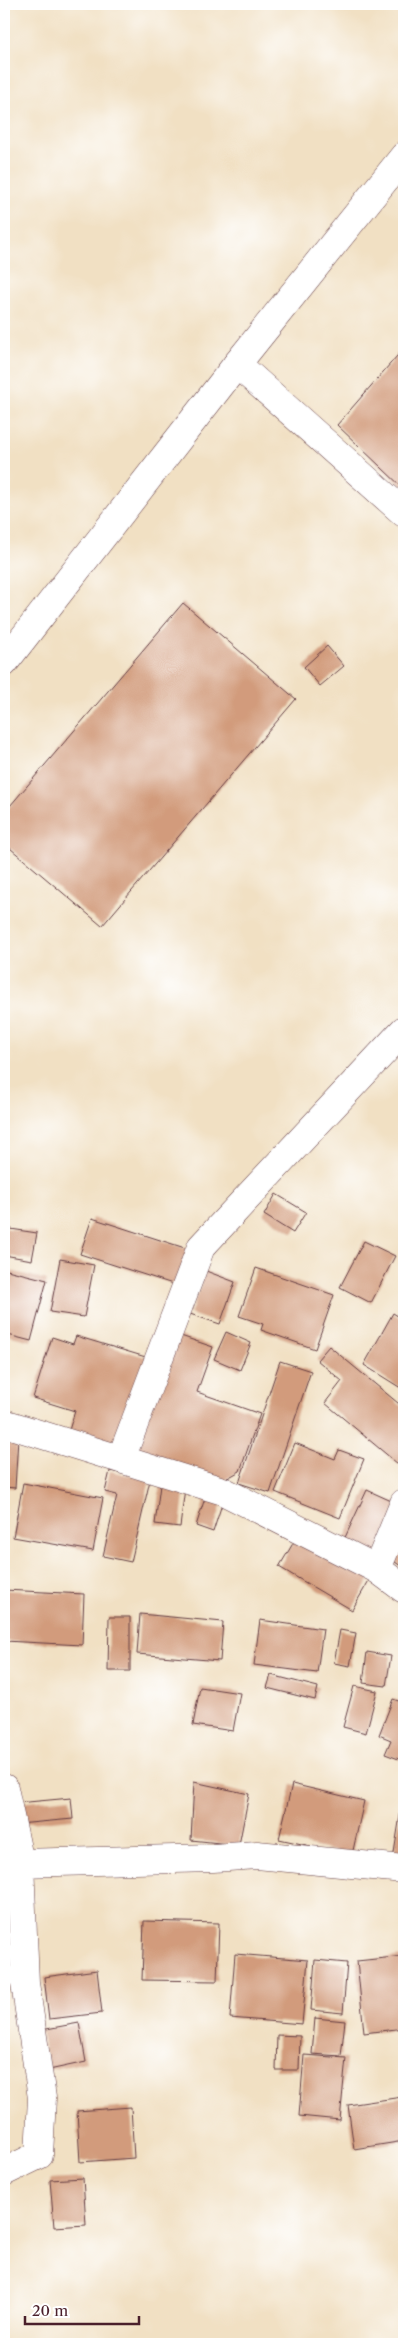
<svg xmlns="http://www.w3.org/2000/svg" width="408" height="2348" font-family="'Libre Caslon Text',serif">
	<rect width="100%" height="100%" fill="#fff"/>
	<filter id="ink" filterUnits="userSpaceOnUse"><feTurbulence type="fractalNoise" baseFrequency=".02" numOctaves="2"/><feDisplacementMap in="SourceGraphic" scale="10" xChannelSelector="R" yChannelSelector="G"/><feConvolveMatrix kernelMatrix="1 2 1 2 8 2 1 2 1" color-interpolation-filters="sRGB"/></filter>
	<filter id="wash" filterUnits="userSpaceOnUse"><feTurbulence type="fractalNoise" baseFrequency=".0096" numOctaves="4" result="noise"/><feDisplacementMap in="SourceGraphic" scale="20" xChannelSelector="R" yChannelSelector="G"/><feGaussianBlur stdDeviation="1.12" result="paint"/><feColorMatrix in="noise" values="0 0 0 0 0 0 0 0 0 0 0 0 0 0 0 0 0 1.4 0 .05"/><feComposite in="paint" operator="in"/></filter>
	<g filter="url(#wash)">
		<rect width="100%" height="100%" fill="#f1e0c3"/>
		<g id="blocks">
			<g fill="#d29b7b">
				<polygon points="404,348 404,489 337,425"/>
				<polygon points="183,603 296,699 102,926 4,843 4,813"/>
				<polygon points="327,646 344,666 320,686 304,667"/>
				<polygon points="276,1194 306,1212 293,1233 264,1215"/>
				<polygon points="92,1218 191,1250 179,1286 80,1254"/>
				<polygon points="4,1228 37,1233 32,1260 4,1255"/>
				<polygon points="364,1241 395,1256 371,1303 340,1287"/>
				<polygon points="60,1259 94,1265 84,1317 50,1312"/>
				<polygon points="256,1268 334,1295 315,1349 261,1330 263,1324 239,1316"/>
				<polygon points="7,1270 47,1280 31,1341 4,1334 4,1282"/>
				<polygon points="206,1271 235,1282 220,1324 190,1314"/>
				<polygon points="393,1313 404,1320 404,1390 364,1365"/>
				<polygon points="226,1332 251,1343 240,1370 214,1359"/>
				<polygon points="175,1334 213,1347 197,1392 260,1414 240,1471 224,1480 134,1456"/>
				<polygon points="76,1336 149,1358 122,1446 69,1430 75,1411 33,1398 52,1337 73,1344"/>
				<polygon points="329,1346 404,1408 404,1457 398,1464 325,1403 342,1381 317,1360"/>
				<polygon points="280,1361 311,1371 270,1493 239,1483"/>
				<polygon points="4,1437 18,1438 15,1488 4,1487"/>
				<polygon points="295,1443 335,1459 339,1450 364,1459 340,1518 275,1492"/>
				<polygon points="110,1471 150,1480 131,1562 103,1556 117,1495 105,1492"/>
				<polygon points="23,1483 103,1498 93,1551 13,1537"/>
				<polygon points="160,1485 185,1488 180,1527 155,1524"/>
				<polygon points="367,1490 398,1504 373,1559 342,1544"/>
				<polygon points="205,1498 222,1504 213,1532 196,1526"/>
				<polygon points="298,1535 371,1577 352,1610 279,1567"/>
				<polygon points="404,1541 404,1568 392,1560"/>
				<polygon points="4,1590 84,1594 82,1645 4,1641"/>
				<polygon points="140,1614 223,1622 220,1661 137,1654"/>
				<polygon points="109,1617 130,1617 130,1671 108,1671"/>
				<polygon points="260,1620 323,1629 317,1673 254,1665"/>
				<polygon points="340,1630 356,1633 350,1666 334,1663"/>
				<polygon points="367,1652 391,1656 386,1686 363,1683"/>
				<polygon points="271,1675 318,1687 315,1700 267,1688"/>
				<polygon points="354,1686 377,1691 366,1733 343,1727"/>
				<polygon points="200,1687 240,1693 233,1731 193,1725"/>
				<polygon points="393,1699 404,1703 404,1761 385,1754 391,1740 379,1735"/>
				<polygon points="194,1782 249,1794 239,1845 191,1840"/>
				<polygon points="292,1784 364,1801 352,1855 279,1839"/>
				<polygon points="403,1797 404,1797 404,1861 393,1859"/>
				<polygon points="71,1798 73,1819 18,1824 17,1803"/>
				<polygon points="4,1848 11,1876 4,1878"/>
				<polygon points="144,1921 219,1923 217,1981 142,1980"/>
				<polygon points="235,1954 308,1960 302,2024 230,2018"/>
				<polygon points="404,1956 404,2028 364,2033 357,1961"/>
				<polygon points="315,1960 347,1963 343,2013 311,2010"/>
				<polygon points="97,1970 102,2013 49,2019 44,1977"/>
				<polygon points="315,2018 345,2021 341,2056 312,2054"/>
				<polygon points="79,2023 86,2062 49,2070 41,2030"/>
				<polygon points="277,2035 300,2036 299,2070 276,2070"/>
				<polygon points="304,2055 346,2058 340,2120 299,2116"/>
				<polygon points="402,2097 404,2141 354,2149 348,2105"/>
				<polygon points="131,2107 134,2158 80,2162 77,2111"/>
				<polygon points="83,2178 86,2225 54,2227 50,2180"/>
			</g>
		</g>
	</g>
	<g filter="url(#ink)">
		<use href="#blocks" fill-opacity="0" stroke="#633c42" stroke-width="1"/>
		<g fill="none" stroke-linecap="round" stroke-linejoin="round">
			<defs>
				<g id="minor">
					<polyline points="237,364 404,513"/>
					<polyline points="4,663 237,364 404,156"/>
					<polyline points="4,1423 223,1491 377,1569 404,1589"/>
					<polyline points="121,1459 201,1247 404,1030"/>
					<polyline points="377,1569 404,1503"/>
					<polyline points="4,1788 20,1863"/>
					<polyline points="4,2172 39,2155 42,2098 25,1983 20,1863 213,1858 257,1855 404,1869"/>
				</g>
			</defs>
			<use href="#minor" stroke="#633c42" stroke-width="29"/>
			<use href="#minor" stroke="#fff" stroke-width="28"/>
		</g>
	</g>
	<rect width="408" height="2348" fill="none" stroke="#fff" stroke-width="20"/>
	<path d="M25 2316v8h114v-8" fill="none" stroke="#4a1f2b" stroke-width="2.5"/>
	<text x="32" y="2316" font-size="15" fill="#4a1f2b" stroke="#ffffff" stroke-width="4" paint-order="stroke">20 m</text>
</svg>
